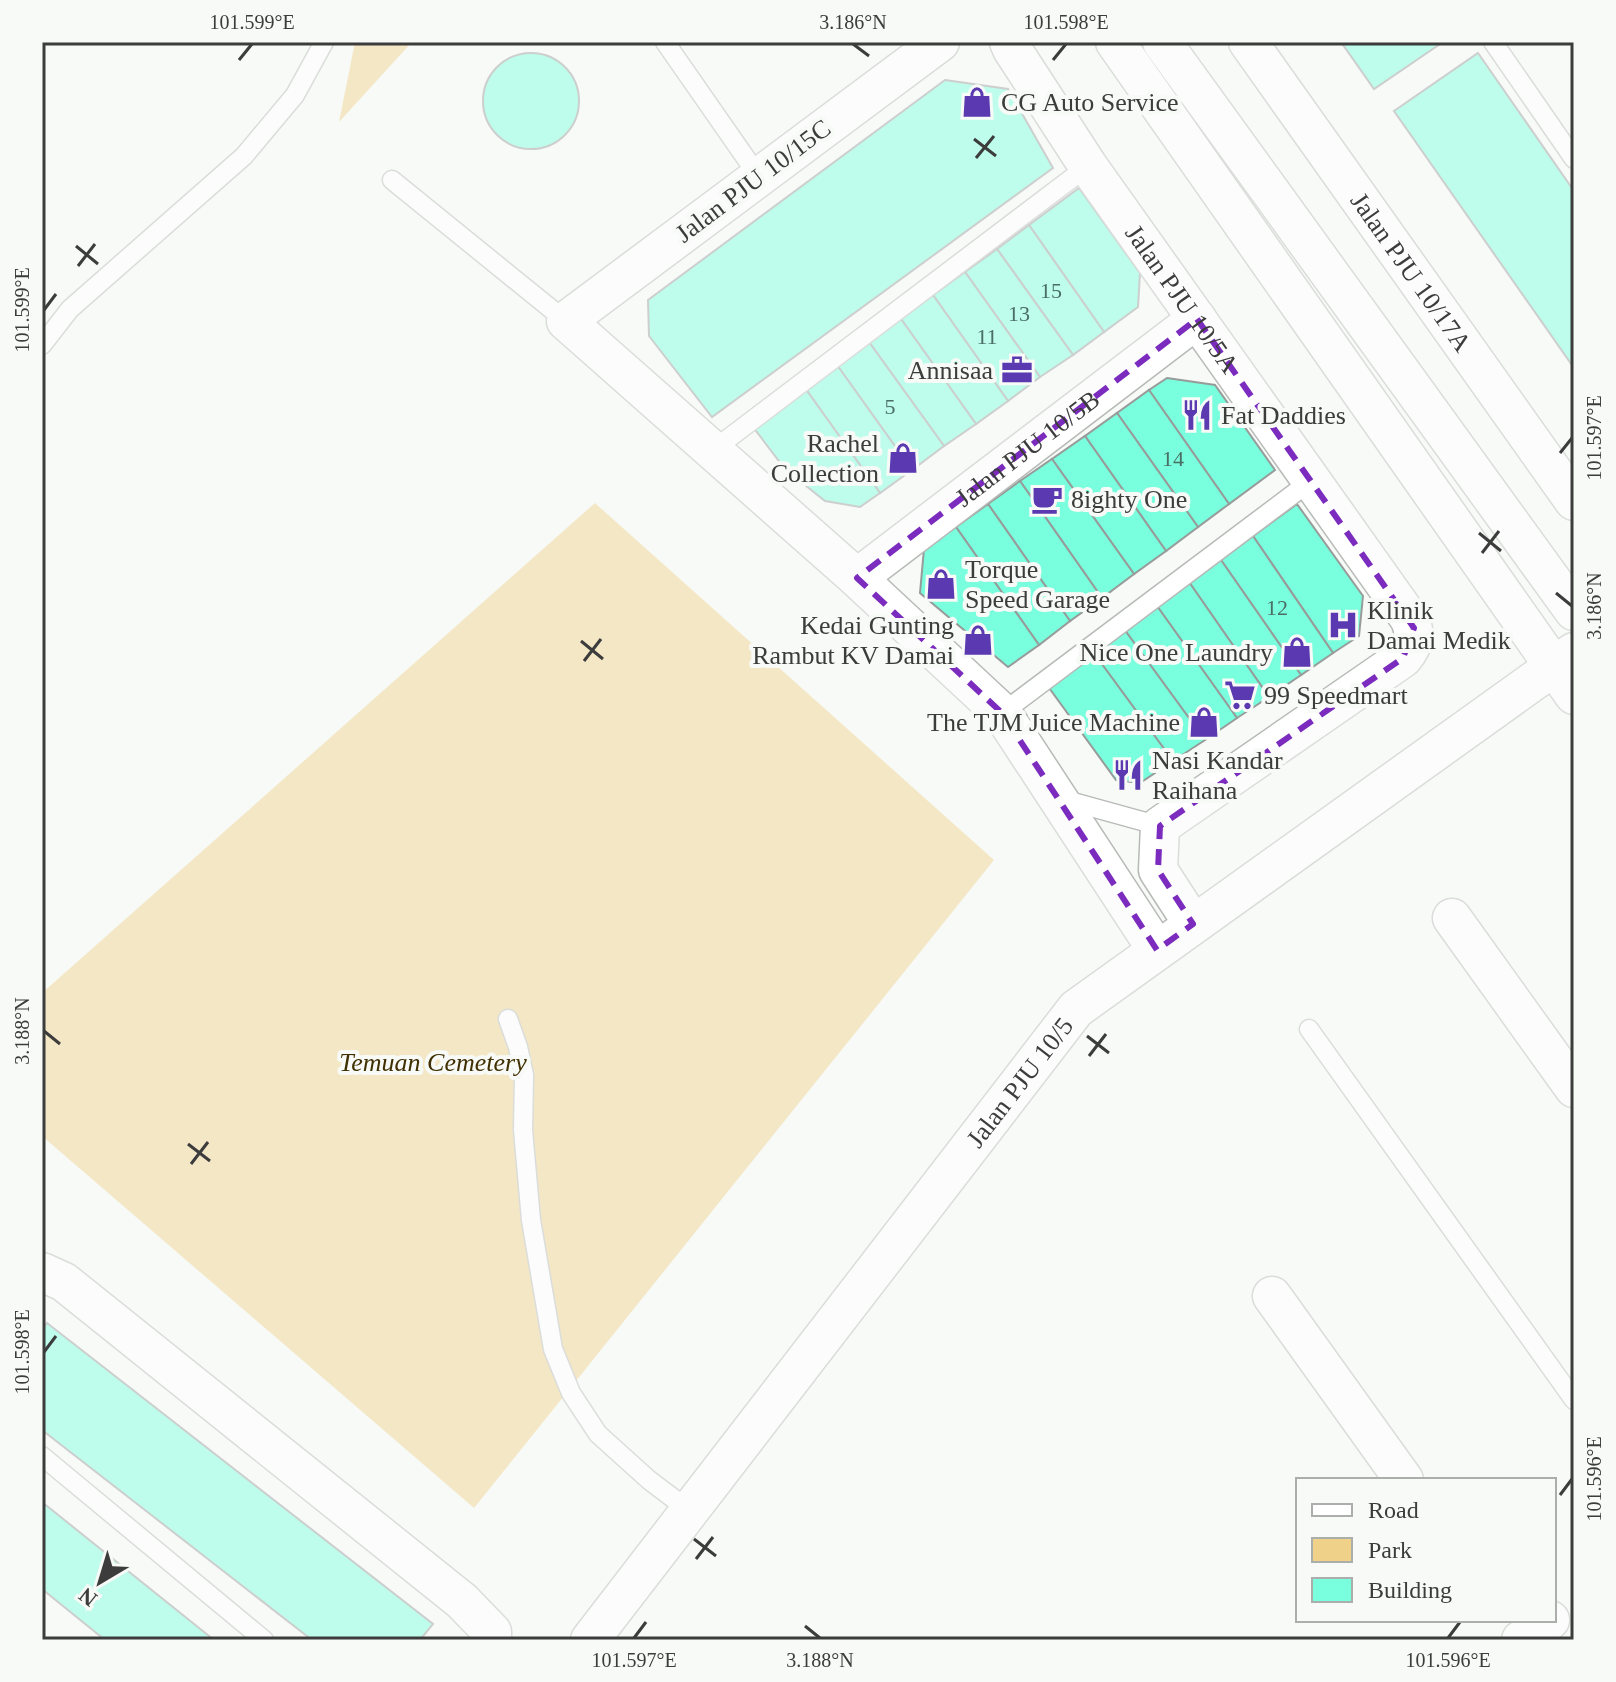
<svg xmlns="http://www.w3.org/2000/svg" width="1616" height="1682" font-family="'Times New Roman',serif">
	<rect width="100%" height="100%" fill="#f7faf7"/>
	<g fill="#efd189">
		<polygon points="355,42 412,42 339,122"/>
		<polygon points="595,503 994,860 474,1508 42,1136 42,993"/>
	</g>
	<g fill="#79ffdd" stroke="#979c9a" stroke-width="2">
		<polygon points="1341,42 1443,42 1374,89"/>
		<circle cx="531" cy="101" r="48"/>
		<polygon points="1478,53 1574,191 1574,368 1394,111"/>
		<polygon points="945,80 1008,89 1053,168 712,417 649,336 648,300"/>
		<polygon points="1079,188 1140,273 1138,307 1104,332 1029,225"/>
		<polygon points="1029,225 1104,332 1073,355 997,249"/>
		<polygon points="997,249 1073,355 1040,377 965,272"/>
		<polygon points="965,272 1040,377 1008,401 933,295"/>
		<polygon points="933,295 1008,401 976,424 901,319"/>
		<polygon points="901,319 976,424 944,446 869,342"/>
		<polygon points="869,342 944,446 912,470 837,365"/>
		<polygon points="837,365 912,470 880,493 805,388"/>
		<polygon points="1167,378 1215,385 1275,470 1229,504 1149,390"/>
		<polygon points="805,388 880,493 860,507 825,501 785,469 753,427"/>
		<polygon points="1149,390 1229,504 1198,527 1117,413"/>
		<polygon points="1117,413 1198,527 1166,551 1085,436"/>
		<polygon points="1085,436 1166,551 1134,574 1052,459"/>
		<polygon points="1052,459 1134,574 1102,598 1020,481"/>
		<polygon points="1020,481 1102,598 1070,621 988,504"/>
		<polygon points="988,504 1070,621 1039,645 956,527"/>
		<polygon points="1297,504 1363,596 1359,636 1333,653 1253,536"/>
		<polygon points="956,527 1039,645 1008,667 920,593 924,549"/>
		<polygon points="1253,536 1333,653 1301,675 1221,560"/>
		<polygon points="1221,560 1301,675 1269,697 1189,582"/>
		<polygon points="1189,582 1269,697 1237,718 1157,606"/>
		<polygon points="1157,606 1237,718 1205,740 1124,629"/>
		<polygon points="1124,629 1205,740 1173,761 1093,652"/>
		<polygon points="1093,652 1173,761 1140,783 1116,780 1047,685"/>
		<polygon points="47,1323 433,1624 420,1640 312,1640 42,1430 42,1330"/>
		<polygon points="42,1502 214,1640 105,1640 42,1589"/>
	</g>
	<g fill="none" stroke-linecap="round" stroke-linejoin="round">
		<defs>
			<g id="service">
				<polyline points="665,42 759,177"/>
				<polyline points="1493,42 1574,159"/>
				<polyline points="392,180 566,321"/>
				<polyline points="42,345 70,309 244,156 295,95 324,42"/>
				<polyline points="713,450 1088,166"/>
				<polyline points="1002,713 1312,480"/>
				<polyline points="1062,799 1160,826"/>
				<polyline points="508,1019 518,1047 524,1075 523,1130 531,1220 553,1349 571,1393 598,1434 649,1480 690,1511"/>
				<polyline points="1309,1029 1574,1400"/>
				<polyline points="42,1456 264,1640"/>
			</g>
			<g id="minor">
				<polyline points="940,42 566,321 857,578 1002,713 1157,950"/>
				<path id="s1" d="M1009,42L1012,49L1088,166L1409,618C1417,634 1414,645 1403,658L1160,826L1158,870L1193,924"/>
				<polyline points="1115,42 1574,695"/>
				<polyline points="1162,42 1574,611"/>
				<path id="s2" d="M1248,42L1574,501"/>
				<path id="s3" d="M857,578L1197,319"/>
				<polyline points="1452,918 1574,1088"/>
				<polyline points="42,1272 64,1282 462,1601 492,1632 492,1640"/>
				<polyline points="1272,1296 1404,1480"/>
				<path id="s4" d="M590,1640L1076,1009L1574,652"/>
				<polyline points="1521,1640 1550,1620"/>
			</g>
		</defs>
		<use href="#service" stroke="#b7bab7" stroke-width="21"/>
		<use href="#minor" stroke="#b7bab7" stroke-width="41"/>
		<use href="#service" stroke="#fff" stroke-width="18"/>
		<use href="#minor" stroke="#fff" stroke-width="38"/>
	</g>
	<path d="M0 0H1616V1682H0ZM1197,319L1414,628L1403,658L1160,826L1158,870L1193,924L1157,950L1002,713L857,578Z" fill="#f7faf7" fill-opacity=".55" fill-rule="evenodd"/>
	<path fill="none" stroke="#7b2cbf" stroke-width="6" stroke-dasharray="16 10" stroke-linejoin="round" d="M1197,319L1414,628L1403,658L1160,826L1158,870L1193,924L1157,950L1002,713L857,578Z"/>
	<path fill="none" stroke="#3b3c3b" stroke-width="3" d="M853,44L869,56M239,60L252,44M1053,60L1066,44M974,139L996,156M976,158L994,136M76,246L98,264M78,266L95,244M44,310L56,294M1560,453L1572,438M1479,533L1501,551M1482,553L1499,531M1556,593L1572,606M581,641L603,659M584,661L601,639M44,1031L60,1044M1087,1036L1109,1053M1089,1056L1106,1034M188,1144L210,1161M191,1164L208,1142M44,1352L56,1336M1560,1495L1572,1479M694,1539L716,1556M696,1559L713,1537M805,1626L820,1638M634,1638L646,1622M1448,1638L1460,1622"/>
	<defs>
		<symbol id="shop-bare" viewBox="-9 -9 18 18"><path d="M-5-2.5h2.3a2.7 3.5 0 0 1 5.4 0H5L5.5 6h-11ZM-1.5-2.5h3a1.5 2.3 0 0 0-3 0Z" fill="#5a39b1" stroke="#f7faf7" stroke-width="2.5" paint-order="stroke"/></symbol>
		<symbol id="office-bare" viewBox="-9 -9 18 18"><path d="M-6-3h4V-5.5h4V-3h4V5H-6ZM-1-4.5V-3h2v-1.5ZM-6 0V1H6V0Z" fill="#5a39b1" stroke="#f7faf7" stroke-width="2.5" paint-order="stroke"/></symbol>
		<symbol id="restaurant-bare" viewBox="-9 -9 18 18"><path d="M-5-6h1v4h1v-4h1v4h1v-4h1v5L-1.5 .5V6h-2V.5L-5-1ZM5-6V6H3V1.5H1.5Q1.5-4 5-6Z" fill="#5a39b1" stroke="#f7faf7" stroke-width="2.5" paint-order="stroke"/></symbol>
		<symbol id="cafe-bare" viewBox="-9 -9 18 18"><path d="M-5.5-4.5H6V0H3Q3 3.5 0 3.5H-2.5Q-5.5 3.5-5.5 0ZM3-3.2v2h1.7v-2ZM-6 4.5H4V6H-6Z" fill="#5a39b1" stroke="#f7faf7" stroke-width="2.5" paint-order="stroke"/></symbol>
		<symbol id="hospital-bare" viewBox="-9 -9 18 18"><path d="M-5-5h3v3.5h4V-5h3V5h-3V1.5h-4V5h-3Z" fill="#5a39b1" stroke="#f7faf7" stroke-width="2.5" paint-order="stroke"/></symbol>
		<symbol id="supermarket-bare" viewBox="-9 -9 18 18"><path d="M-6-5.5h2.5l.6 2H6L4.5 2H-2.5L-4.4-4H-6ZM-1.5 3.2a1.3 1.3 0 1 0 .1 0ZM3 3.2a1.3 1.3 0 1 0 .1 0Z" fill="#5a39b1" stroke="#f7faf7" stroke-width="2.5" paint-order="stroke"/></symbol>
	</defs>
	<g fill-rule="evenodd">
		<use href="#shop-bare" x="955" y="80" width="44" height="44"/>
		<use href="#office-bare" x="995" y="348" width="44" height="44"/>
		<use href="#restaurant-bare" x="1175" y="393" width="44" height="44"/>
		<use href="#shop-bare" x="881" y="436" width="44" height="44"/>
		<use href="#cafe-bare" x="1025" y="477" width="44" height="44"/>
		<use href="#shop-bare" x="919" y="562" width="44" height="44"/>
		<use href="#hospital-bare" x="1321" y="603" width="44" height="44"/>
		<use href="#shop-bare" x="956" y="618" width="44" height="44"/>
		<use href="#shop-bare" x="1275" y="630" width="44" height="44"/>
		<use href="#supermarket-bare" x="1218" y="673" width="44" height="44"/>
		<use href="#shop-bare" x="1182" y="700" width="44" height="44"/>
		<use href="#restaurant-bare" x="1106" y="753" width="44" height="44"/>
	</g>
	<g text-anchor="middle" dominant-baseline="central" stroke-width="8" stroke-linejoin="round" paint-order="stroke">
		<g font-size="22" fill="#4a6d64">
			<text x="1051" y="290">15</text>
			<text x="1019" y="313">13</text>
			<text x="987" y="336">11</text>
			<text x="890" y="406">5</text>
			<text x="1173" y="458">14</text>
			<text x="1277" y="607">12</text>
		</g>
		<g font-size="26" fill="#3b3c3b" stroke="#f7faf7" text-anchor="start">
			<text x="1001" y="102">CG Auto Service</text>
			<text x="993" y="370" text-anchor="end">Annisaa</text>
			<text x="1221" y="415">Fat Daddies</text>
			<text x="879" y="443" text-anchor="end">Rachel<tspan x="879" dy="30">Collection</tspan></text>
			<text x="1071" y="499">8ighty One</text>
			<text x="965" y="569">Torque<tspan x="965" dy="30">Speed Garage</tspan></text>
			<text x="1367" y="610">Klinik<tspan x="1367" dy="30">Damai Medik</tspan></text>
			<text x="954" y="625" text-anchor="end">Kedai Gunting<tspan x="954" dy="30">Rambut KV Damai</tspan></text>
			<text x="1273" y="652" text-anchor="end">Nice One Laundry</text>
			<text x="1264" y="695">99 Speedmart</text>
			<text x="1180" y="722" text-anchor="end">The TJM Juice Machine</text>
			<text x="1152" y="760">Nasi Kandar<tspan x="1152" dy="30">Raihana</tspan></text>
		</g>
		<g font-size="26" fill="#3b3c3b" stroke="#f7faf7">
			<text transform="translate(753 181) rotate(-37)">Jalan PJU 10/15C</text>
			<text stroke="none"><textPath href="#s2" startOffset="282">Jalan PJU 10/17A</textPath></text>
			<text stroke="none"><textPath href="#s1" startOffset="310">Jalan PJU 10/5A</textPath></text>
			<text stroke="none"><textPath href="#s3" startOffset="214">Jalan PJU 10/5B</textPath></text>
			<text stroke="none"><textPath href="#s4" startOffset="704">Jalan PJU 10/5</textPath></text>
		</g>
		<g font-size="26" font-style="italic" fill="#403002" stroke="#f7faf7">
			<text x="433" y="1062">Temuan Cemetery</text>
		</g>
	</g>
	<rect width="1616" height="1682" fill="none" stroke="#f7faf7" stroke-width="88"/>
	<rect x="1296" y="1478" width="260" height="144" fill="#f7faf7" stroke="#acaeac" stroke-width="2"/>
	<rect x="1312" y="1504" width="40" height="12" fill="#ffffff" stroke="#acaeac" stroke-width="2"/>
	<text x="1368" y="1518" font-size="24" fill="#3b3c3b">Road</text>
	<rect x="1312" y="1538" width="40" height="24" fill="#efd189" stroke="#acaeac" stroke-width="2"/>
	<text x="1368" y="1558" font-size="24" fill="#3b3c3b">Park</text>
	<rect x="1312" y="1578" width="40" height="24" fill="#79ffdd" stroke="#acaeac" stroke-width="2"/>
	<text x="1368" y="1598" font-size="24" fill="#3b3c3b">Building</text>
	<g transform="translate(100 1582) rotate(218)" stroke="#f7faf7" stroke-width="6" paint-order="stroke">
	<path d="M0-6L14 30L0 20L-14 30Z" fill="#3b3c3b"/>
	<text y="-12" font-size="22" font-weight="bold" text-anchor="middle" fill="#3b3c3b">N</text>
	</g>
	<rect x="44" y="44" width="1528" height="1594" fill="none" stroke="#3b3c3b" stroke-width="3"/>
	<g font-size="20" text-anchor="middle" fill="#3b3c3b">
		<text x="252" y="29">101.599°E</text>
		<text x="853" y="29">3.186°N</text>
		<text x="1066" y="29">101.598°E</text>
		<text transform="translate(22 310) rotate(-90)" y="7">101.599°E</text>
		<text transform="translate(1594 438) rotate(-90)" y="7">101.597°E</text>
		<text transform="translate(1594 606) rotate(-90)" y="7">3.186°N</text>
		<text transform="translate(22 1031) rotate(-90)" y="7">3.188°N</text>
		<text transform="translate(22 1352) rotate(-90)" y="7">101.598°E</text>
		<text transform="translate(1594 1479) rotate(-90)" y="7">101.596°E</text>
		<text x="634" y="1667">101.597°E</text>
		<text x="820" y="1667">3.188°N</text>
		<text x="1448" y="1667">101.596°E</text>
	</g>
</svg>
